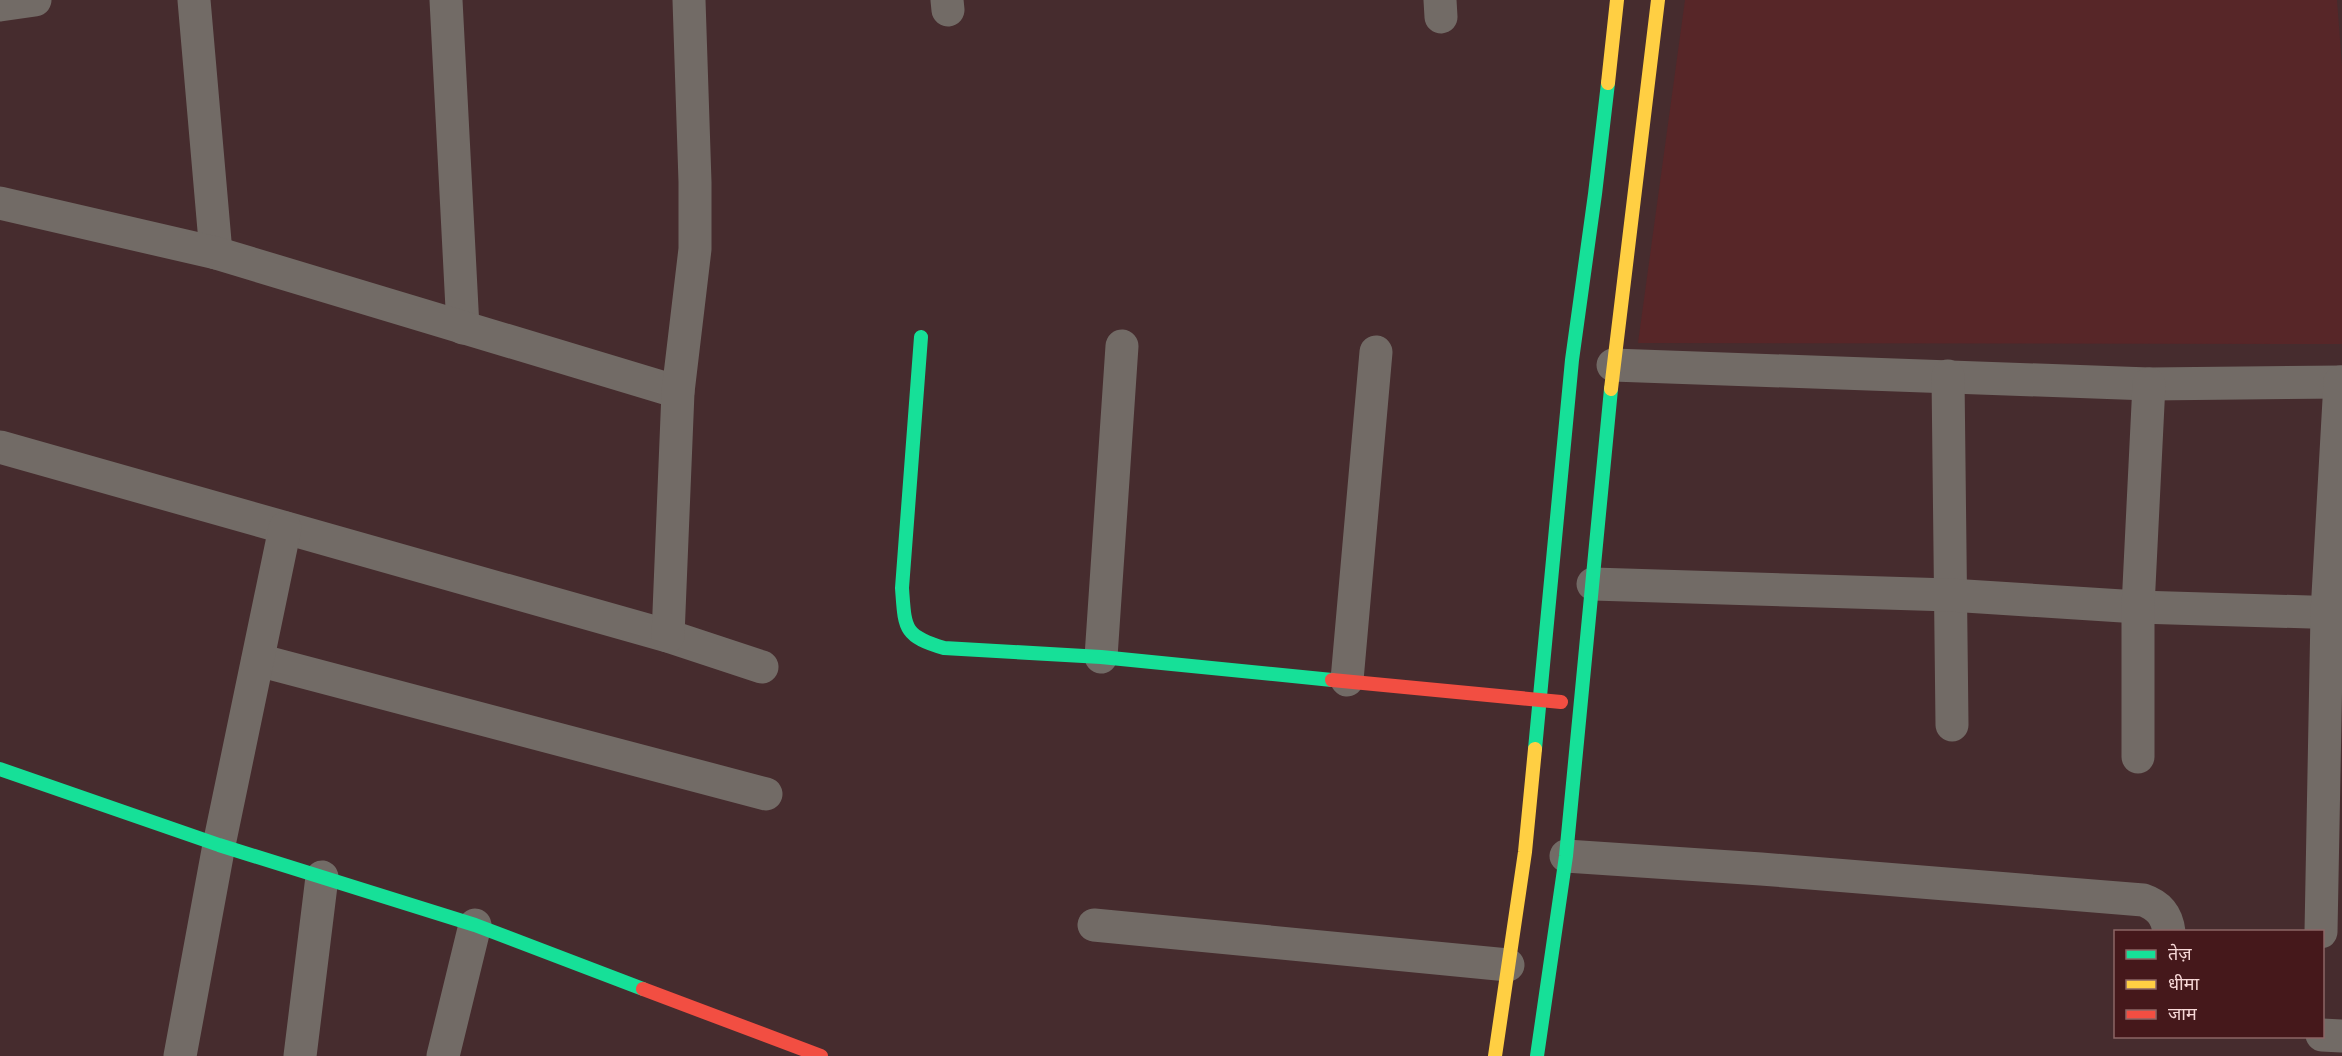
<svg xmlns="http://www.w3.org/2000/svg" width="2342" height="1056" font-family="'IBM Plex Serif','Noto Sans Devanagari',serif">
	<rect width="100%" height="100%" fill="#462c2e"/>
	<polygon fill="#572628" points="1685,0 2337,0 2342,66 2342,344 1638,343"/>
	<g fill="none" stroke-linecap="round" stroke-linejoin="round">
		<g stroke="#726b66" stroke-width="33">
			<polyline points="194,0 216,253"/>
			<polyline points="446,0 463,328"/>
			<polyline points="947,0 948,10"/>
			<polyline points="1440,0 1441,17"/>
			<polyline points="0,5 35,0"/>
			<polyline points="0,203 216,253 678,392"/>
			<polyline points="1613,365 2149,384 2342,382"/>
			<polyline points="1948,376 1952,725"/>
			<polyline points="0,447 668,636 762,667"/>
			<polyline points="1593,584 1950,595 2138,607 2342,613"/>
			<polyline points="668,636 678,392 695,249 695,182 689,0"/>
			<polyline points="1101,657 1122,346"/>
			<polyline points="258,660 766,794"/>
			<polyline points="1347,680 1376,352"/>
			<polyline points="2138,757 2138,607 2149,384"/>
			<path d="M1566,856L1761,869L2143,900C2158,905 2167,915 2169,932"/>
			<polyline points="1094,925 1508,965"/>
			<polyline points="2321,932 2327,613 2340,382"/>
			<polyline points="2322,1035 2342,1036"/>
			<polyline points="180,1056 219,845 285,528"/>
			<polyline points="300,1056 322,877"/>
			<polyline points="443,1056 475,925"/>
		</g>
		<g stroke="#16e098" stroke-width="14">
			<path d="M921,337L902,588C905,628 903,636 944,648L1101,657L1332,680"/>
			<polyline points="1535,749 1572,360 1595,194 1608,83"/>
			<polyline points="0,769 219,845 475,925 643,989"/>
			<polyline points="1537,1056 1566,856 1611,389"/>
		</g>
		<g stroke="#ffcf43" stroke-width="14">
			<polyline points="1608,83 1617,0"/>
			<polyline points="1611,389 1658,0"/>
			<polyline points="1495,1056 1525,852 1535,749"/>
		</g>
		<g stroke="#f24e42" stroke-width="14">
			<polyline points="1332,680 1561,702"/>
			<polyline points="643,989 821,1056"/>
		</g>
	</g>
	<rect x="2114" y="930" width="210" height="108" fill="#45181b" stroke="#8c6566" stroke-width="1.5"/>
	<rect x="2126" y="950" width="30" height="9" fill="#16e098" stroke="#8c6566" stroke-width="1.5"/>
	<text x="2168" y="960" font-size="18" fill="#f7d8d7">तेज़</text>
	<rect x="2126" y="980" width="30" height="9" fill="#ffcf43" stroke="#8c6566" stroke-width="1.5"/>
	<text x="2168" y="990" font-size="18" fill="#f7d8d7">धीमा</text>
	<rect x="2126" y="1010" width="30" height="9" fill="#f24e42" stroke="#8c6566" stroke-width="1.5"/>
	<text x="2168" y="1020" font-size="18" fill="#f7d8d7">जाम</text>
</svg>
